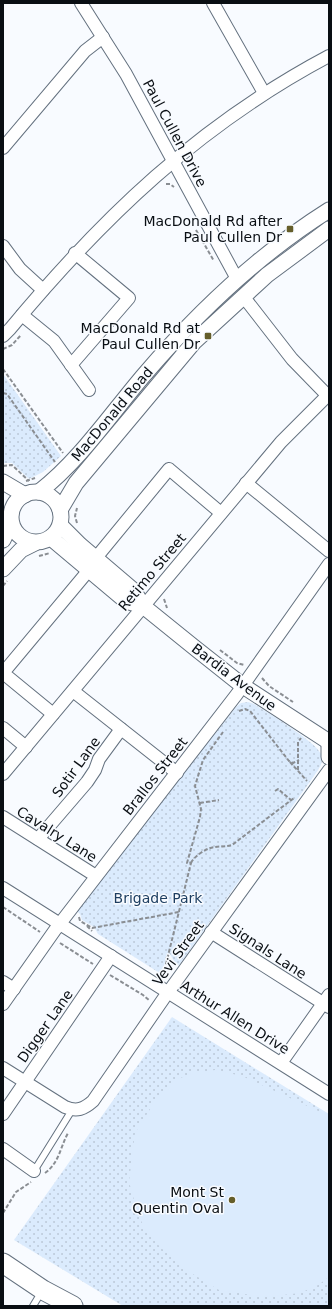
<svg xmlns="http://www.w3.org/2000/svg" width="332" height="1309" font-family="'DejaVu Sans',sans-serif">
	<defs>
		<pattern id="grass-dots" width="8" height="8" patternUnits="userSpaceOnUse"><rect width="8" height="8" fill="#dbebfd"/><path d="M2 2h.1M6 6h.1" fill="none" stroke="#bbc8d8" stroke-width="1.8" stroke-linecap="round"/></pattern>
	</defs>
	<rect width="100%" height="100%" fill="#f8fbff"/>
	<g fill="url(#grass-dots)">
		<polygon points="3,374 61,456 43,472 29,479 12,463 3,463"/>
		<path d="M248,702L254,704C268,713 315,741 321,754C325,762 318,770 314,776L179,965L175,963L170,954L167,953L163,970L158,972L98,934L94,927L82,920L80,914L77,911L236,707L241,703Z"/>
		<polygon points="172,1017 329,1114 329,1306 123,1306 14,1240"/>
	</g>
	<polygon fill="#dbebfd" points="215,1070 242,1076 329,1116 329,1277 318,1285 300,1293 265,1297 219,1290 188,1271 160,1247 145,1228 139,1217 129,1182 135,1133 154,1103 178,1079 193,1073"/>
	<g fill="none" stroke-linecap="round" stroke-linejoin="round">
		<defs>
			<g id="service">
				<polyline points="34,1171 72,1110"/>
				<polyline points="33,1306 42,1291"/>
			</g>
			<g id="minor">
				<polyline points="81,3 126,74 237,279"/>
				<polyline points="213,3 264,93"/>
				<polyline points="3,148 85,51 103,37"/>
				<polyline points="3,246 20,269 43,290"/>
				<polyline points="243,296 292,359 329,397"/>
				<polyline points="22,315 54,341 89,390"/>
				<path d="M3,336L10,329C103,217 199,125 329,56"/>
				<polyline points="71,365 129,298 75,253"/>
				<polyline points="246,483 329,551"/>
				<polyline points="95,559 169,469 221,513"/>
				<polyline points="73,691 177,773"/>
				<polyline points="53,714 3,673 89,570"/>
				<polyline points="3,728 26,747"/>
				<polyline points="3,774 281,442 329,394"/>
				<polyline points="3,817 96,876"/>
				<polyline points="38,839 87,782 95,770 99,759 121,729"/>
				<polyline points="3,888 329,1094"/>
				<polyline points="211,932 329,1007"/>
				<polyline points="3,982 14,989"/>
				<polyline points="3,1004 55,930 237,694 329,564"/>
				<polyline points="281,1063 329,995"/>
				<path d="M3,1068L65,1107C77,1112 84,1109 93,1101L164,998L329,770"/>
				<polyline points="3,1114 111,956"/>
				<polyline points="3,1149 34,1171"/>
			</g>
			<g id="tertiary">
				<polyline points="3,482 25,495"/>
				<circle cx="36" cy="517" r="25"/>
				<path d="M39,492C80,460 110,415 144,375C198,312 259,254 329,210"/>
				<polyline points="60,510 76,483 194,342 267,275 329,229"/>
				<polyline points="60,525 80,545 134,591 143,606 195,648 243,686 329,742"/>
				<polyline points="51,538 126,601 143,606"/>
				<polyline points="3,540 11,523"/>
				<polyline points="3,569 21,550 35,543"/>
				<polyline points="329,746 329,757"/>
			</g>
			<polyline id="primary" points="3,1263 43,1290 73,1306"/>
		</defs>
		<use href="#service" stroke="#64717f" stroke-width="8"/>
		<use href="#minor" stroke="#64717f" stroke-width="14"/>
		<use href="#tertiary" stroke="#64717f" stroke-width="17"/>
		<use href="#primary" stroke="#64717f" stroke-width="21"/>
		<g stroke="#8a8e93" stroke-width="2" stroke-dasharray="4 2" stroke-linecap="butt">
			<polyline points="166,184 170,184 174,187"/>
			<polyline points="196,230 214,261"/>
			<polyline points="3,349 12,345 21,335"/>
			<polyline points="3,369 63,453"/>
			<polyline points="3,393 7,394 55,462"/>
			<polyline points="3,466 12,465 29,481"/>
			<polyline points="26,481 35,478"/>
			<polyline points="77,523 75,516 77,508"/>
			<polyline points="39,556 50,553"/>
			<polyline points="3,586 7,581"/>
			<polyline points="164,599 167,608"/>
			<polyline points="220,650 237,663 244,665"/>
			<polyline points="262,678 269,686 293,702"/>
			<polyline points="239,711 245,709 250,711 289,761 293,763 299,760"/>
			<polyline points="290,762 307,781"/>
			<polyline points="298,770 298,742 301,738"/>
			<polyline points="275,791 278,789 291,800"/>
			<polyline points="200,803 219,800"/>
			<path d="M191,863C194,856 208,847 215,847C222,846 226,847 232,845L294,798"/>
			<polyline points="3,907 40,932"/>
			<polyline points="79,917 80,921 92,928 179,912"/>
			<polyline points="87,926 92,931"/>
			<polyline points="60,943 93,964"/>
			<polyline points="110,975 143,995 150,1001"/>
			<polyline points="163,976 191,863 187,863 200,817 201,809 195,786 203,760 223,732"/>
			<path d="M45,1173C59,1163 60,1148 68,1133"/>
			<polyline points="3,1213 16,1192 31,1182"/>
		</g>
		<use href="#service" stroke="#fff" stroke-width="6"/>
		<use href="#minor" stroke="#fff" stroke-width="12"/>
		<use href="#tertiary" stroke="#fff" stroke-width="15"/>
		<use href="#primary" stroke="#fff" stroke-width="19"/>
	</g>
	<g fill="#655e2a" stroke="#f8fbff" stroke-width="1.5">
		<rect x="286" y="225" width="8" height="8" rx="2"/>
		<rect x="204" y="332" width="8" height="8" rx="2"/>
		<circle cx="232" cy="1200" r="4"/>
	</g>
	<g text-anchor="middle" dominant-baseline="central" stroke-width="3" stroke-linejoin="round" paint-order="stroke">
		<g font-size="14" fill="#090e13" stroke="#f8fbff">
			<text transform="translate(175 133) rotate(62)">Paul Cullen Drive</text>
			<text transform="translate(112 414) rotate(-50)">MacDonald Road</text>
			<text transform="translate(152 572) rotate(-50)">Retimo Street</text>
			<text transform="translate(234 677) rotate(37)">Bardia Avenue</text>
			<text transform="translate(76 767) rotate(-54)">Sotir Lane</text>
			<text transform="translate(155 776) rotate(-52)">Brallos Street</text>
			<text transform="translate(57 834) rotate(32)">Cavalry Lane</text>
			<text transform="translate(268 951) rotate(33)">Signals Lane</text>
			<text transform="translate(178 953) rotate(-54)">Vevi Street</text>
			<text transform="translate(235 1017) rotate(32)">Arthur Allen Drive</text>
			<text transform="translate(45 1026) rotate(-55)">Digger Lane</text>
		</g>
		<g font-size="14" fill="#090e13" stroke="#f8fbff" text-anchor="end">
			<text x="282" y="221">MacDonald Rd after<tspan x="282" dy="16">Paul Cullen Dr</tspan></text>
			<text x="200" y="328">MacDonald Rd at<tspan x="200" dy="16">Paul Cullen Dr</tspan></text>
			<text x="224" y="1192">Mont St<tspan x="224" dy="16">Quentin Oval</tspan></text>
		</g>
		<g font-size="14" fill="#1d3e61" stroke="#f8fbff">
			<text x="158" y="898">Brigade Park</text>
		</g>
	</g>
	<rect width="332" height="1309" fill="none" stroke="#090e13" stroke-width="8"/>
</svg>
